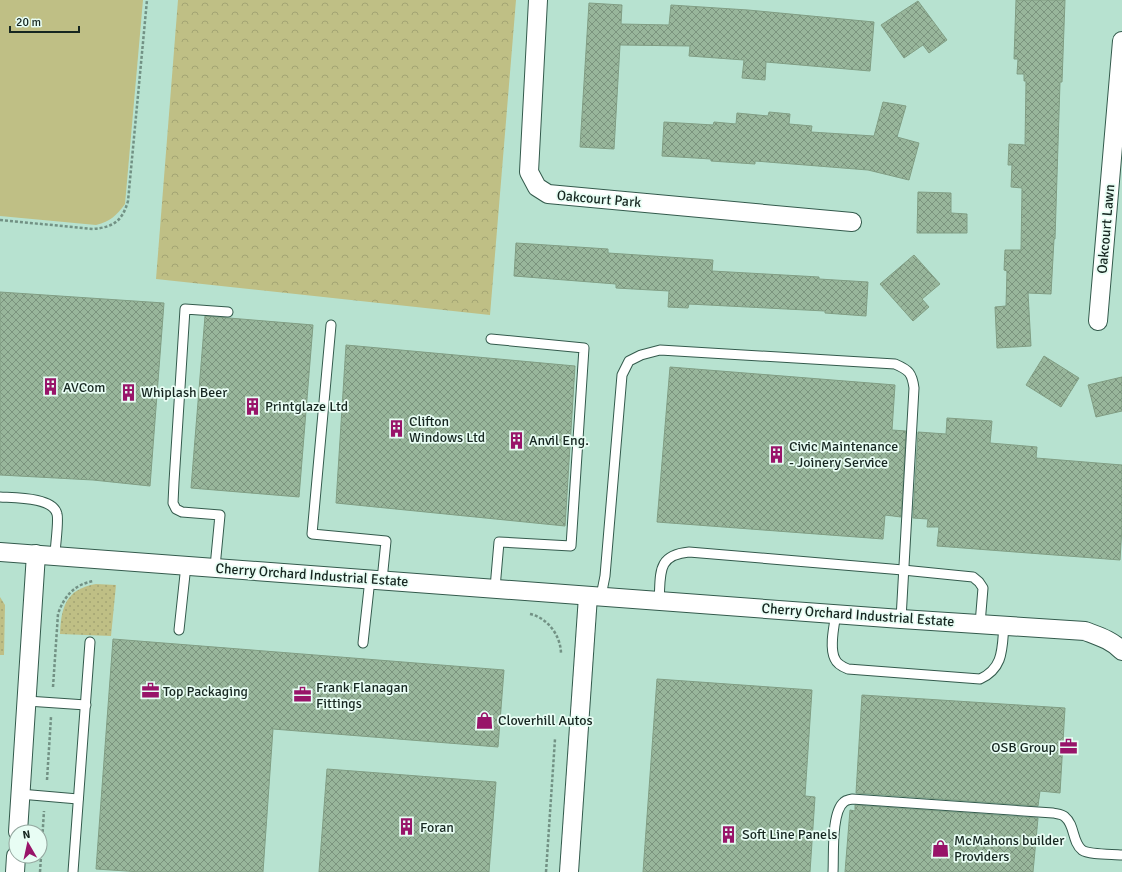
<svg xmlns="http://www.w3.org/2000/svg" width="1122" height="872" font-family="Signika,sans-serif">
	<defs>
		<pattern id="grass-dots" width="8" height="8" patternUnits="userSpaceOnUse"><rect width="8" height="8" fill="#bfbf85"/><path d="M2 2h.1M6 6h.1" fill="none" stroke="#a3a473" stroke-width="1.8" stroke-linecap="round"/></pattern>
		<pattern id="park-crowns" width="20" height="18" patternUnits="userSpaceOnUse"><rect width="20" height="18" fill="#bfbf85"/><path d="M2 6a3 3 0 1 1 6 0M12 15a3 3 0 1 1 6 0" fill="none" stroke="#a3a473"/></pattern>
		<pattern id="building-cross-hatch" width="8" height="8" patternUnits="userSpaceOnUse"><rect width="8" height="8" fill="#98b69b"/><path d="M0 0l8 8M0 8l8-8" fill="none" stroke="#7b947e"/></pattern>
	</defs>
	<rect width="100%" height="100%" fill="#b7e2d0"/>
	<g fill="url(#grass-dots)">
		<path d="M96,584L116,585L111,636L60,634C61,607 66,589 96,584Z"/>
		<polygon points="0,597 5,605 4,655 0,655"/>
	</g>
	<polygon fill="url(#park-crowns)" points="178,0 516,0 490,315 156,279"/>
	<path fill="#bfbf85" d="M0,0H143L125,204C116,216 111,221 96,225L0,216Z"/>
	<g fill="url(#building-cross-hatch)" stroke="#819e84">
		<polygon points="1016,0 1065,0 1062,82 1060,82 1055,239 1054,239 1051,294 1028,293 1031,346 997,348 995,307 1006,306 1007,271 1004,270 1005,250 1021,250 1022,188 1011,187 1012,165 1008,165 1009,144 1025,145 1026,81 1024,81 1024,74 1017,74 1018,59 1014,59"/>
		<polygon points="918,1 947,40 929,53 923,45 904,58 881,25"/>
		<polygon points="589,3 622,5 621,24 669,25 671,5 748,10 874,22 870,71 766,62 765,80 742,78 744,60 689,56 690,46 620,45 614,149 580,147"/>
		<polygon points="883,102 906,106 897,137 919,143 909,180 868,170 755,161 755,164 711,161 711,159 662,156 664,122 713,125 714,122 736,124 737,113 768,116 769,112 790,114 789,124 812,126 811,132 874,136"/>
		<polygon points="918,192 951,193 951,213 967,214 967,233 917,233"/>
		<polygon points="516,243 608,249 608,253 713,260 712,271 819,277 819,279 868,282 866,316 825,313 825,311 689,304 688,308 668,307 669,291 616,288 616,284 514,276"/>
		<polygon points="914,255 940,284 922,299 929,307 913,321 880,284"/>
		<polygon points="0,292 164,303 150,486 93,480 0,475"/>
		<polygon points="205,316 313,325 299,497 191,488"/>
		<polygon points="346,345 575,366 565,526 336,503"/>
		<polygon points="1044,356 1079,378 1061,407 1026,385"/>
		<polygon points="670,367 895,385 892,430 906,431 901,517 885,515 883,539 657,522"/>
		<polygon points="1122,377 1122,411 1096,417 1088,385"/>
		<polygon points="947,418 992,421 990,443 1037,447 1036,458 1122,465 1122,527 1120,560 937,546 939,527 927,527 928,519 913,518 918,432 946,434"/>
		<polygon points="113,639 504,670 498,747 273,729 263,872 141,872 96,869"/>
		<polygon points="657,679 812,690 805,796 815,797 810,872 643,872"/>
		<polygon points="862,695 1065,708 1060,793 1040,791 1038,806 856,793"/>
		<polygon points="327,769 496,782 489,872 319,872"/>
		<polygon points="855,805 1038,818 1033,872 845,872 850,810 855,811"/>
	</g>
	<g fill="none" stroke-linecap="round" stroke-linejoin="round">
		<defs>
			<g id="service">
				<polyline points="331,325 312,534 386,541 382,580"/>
				<polyline points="491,339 584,348 571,546 499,542 495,588"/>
				<path d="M0,497C14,498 53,497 57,514C59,521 55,547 55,555"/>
				<polyline points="215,567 220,515 182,512 176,509 173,503 174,482 185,309 228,312"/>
				<path d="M601,596L605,576L622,375L629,361L641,355L660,350L895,364C909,370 912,373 914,388L901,619"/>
				<path d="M659,601C661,574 656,555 689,552L903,570L973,577L979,582L983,588L980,624"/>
				<path d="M836,614C834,626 829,648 835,659C837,664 843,667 848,669L980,679C1004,668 1002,648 1004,625"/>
				<polyline points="179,630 186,565"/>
				<polyline points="363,643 370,579"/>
				<polyline points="27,701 86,705"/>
				<polyline points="20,794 78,799"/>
				<polyline points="73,872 90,642"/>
				<path d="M833,872C834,856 831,812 844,802C846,800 849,800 852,799L1053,813C1057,814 1062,814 1065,817C1075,825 1072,842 1082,850C1089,855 1113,854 1122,855"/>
			</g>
			<g id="minor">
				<polyline points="538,0 529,172 537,187 548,194 852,222"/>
				<polyline points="1098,321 1122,41"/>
				<path d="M0,552L901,619L1085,631C1098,636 1112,640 1122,651"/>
				<polyline points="18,832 36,554"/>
				<polyline points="15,872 16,856"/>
				<polyline points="569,872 588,596"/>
			</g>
		</defs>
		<use href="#service" stroke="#335a4c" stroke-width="11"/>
		<use href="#minor" stroke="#335a4c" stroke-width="20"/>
		<g stroke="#729184" stroke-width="2.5" stroke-dasharray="3 2" stroke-linecap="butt">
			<path d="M0,220L93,229C113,227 122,222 128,201L147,0"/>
			<path d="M530,614C548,618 561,636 561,654"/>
			<path d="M53,687L58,614C64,596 75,584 94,581"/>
			<polyline points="47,780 51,717"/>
			<polyline points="40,872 44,811"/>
			<polyline points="546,872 555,739"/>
		</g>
		<use href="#service" stroke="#fff" stroke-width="9"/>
		<use href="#minor" stroke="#fff" stroke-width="18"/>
	</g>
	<defs>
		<symbol id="building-bare" viewBox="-9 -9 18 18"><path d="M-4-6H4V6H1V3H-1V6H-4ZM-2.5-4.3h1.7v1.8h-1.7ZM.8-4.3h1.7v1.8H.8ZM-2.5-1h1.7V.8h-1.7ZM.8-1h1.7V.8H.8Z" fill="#981469" stroke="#e8fdf4" stroke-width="2.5" paint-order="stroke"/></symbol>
		<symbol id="office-bare" viewBox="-9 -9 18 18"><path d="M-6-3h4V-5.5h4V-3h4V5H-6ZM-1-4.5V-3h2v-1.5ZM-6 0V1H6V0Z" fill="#981469" stroke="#e8fdf4" stroke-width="2.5" paint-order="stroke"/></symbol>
		<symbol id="shop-bare" viewBox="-9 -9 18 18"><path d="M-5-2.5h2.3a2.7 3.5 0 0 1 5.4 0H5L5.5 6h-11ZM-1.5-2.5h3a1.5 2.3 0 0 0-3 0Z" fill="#981469" stroke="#e8fdf4" stroke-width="2.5" paint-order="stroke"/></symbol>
	</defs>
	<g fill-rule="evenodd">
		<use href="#building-bare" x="38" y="374" width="25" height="25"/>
		<use href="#building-bare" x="116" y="380" width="25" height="25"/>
		<use href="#building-bare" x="240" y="394" width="25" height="25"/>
		<use href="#building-bare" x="384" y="416" width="25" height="25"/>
		<use href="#building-bare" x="504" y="428" width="25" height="25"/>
		<use href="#building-bare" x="764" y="442" width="25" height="25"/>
		<use href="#office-bare" x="138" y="678" width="25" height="25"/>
		<use href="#office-bare" x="290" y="682" width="25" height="25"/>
		<use href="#shop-bare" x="472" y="708" width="25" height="25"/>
		<use href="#office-bare" x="1056" y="734" width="25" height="25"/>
		<use href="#building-bare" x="394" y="814" width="25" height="25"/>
		<use href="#building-bare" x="716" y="822" width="25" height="25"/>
		<use href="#shop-bare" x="928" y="836" width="25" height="25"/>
	</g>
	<g text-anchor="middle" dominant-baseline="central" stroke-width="3.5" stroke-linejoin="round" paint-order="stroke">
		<g font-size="14" fill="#162620" stroke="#e8fdf4">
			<text transform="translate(599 199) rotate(5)">Oakcourt Park</text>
			<text transform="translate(1106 229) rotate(-85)">Oakcourt Lawn</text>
			<text transform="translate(312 575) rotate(4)">Cherry Orchard Industrial Estate</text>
			<text transform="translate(858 615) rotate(4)">Cherry Orchard Industrial Estate</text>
		</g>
		<g font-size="14" fill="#162620" stroke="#e8fdf4" text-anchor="start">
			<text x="63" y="387">AVCom</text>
			<text x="141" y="392">Whiplash Beer</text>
			<text x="265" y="406">Printglaze Ltd</text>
			<text x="409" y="421">Clifton<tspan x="409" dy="16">Windows Ltd</tspan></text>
			<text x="529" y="440">Anvil Eng.</text>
			<text x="789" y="446">Civic Maintenance<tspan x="789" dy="16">- Joinery Service</tspan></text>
			<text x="316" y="687">Frank Flanagan<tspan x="316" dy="16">Fittings</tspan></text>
			<text x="163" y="691">Top Packaging</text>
			<text x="498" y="720">Cloverhill Autos</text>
			<text x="1056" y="747" text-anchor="end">OSB Group</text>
			<text x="420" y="827">Foran</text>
			<text x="742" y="834">Soft Line Panels</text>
			<text x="954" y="840">McMahons builder<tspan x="954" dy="16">Providers</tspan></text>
		</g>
	</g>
	<g transform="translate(28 844) rotate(351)"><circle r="19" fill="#e8fdf4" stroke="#94a79f"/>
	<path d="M0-3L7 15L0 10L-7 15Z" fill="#981469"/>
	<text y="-6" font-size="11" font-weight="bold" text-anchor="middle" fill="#162620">N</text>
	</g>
	<path d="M10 26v6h69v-6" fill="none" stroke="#162620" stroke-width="2"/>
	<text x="16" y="26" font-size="12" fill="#162620" stroke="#e8fdf4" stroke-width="3" paint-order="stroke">20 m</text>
</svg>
